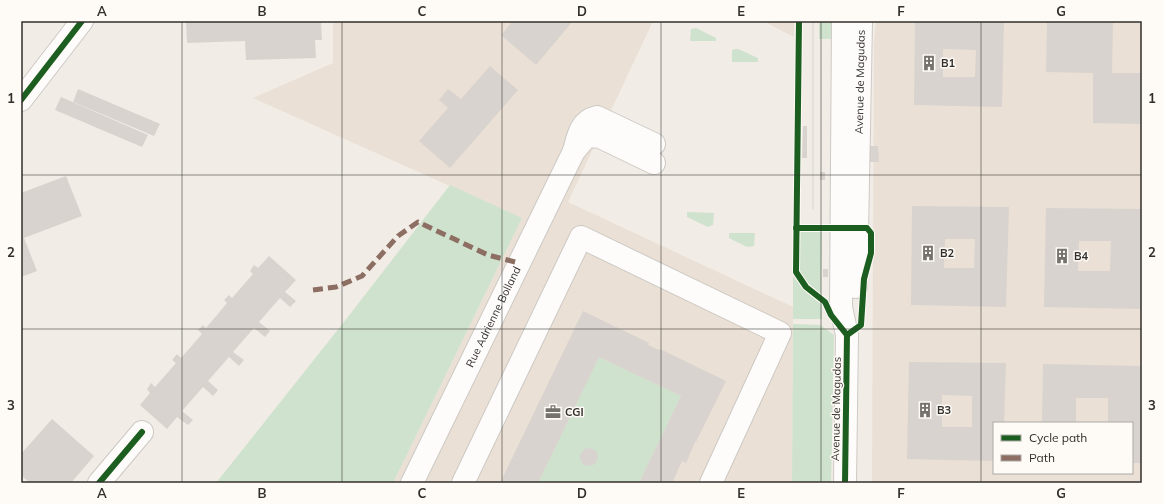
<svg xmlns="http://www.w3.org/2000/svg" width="1163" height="504" font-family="Mulish,sans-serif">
	<rect width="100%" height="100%" fill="#f1ece6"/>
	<g fill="#eae0d5" fill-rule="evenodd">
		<polygon points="333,21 653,21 568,202 793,307 792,483 393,483 522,218 253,98 333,63"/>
		<polygon points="763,21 794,21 794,37"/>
		<path d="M876,21H1142V483H872L874,43ZM994,423H1132V473H994Z"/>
	</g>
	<g fill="#cfe2cd">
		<rect x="819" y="21" width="19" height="18"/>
		<polygon points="696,28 716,38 716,41 690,41 691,29"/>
		<polygon points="734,49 738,49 758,58 758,62 732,62 732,51"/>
		<polygon points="450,185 522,218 393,483 216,483 351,313"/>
		<polygon points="687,212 714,213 713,225 708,227 687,217"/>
		<path d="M799,231H822L821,294C792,273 799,264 799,231Z"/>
		<polygon points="729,233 755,233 754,246 747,247 729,238"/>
		<polygon points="793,276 803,289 822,302 822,319 793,319"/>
		<polygon points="793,324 820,325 834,335 831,483 792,483"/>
		<polygon points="599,357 681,396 639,483 538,483"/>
	</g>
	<g fill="#d8d3ce" fill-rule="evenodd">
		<polygon points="186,21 321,21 322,40 315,40 316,58 246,60 245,41 187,43"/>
		<polygon points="513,21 573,21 536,65 501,35"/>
		<path d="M915,21H1004L1002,107L914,105ZM943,49L976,50L975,77H943Z"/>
		<polygon points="1047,22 1113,23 1112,73 1142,73 1142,124 1093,123 1093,73 1046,72"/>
		<polygon points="490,66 518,90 450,168 419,141 448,108 439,100 448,89 461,99"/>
		<polygon points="78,89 160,124 154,136 73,102"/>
		<polygon points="61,97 148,135 142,147 55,110"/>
		<polygon points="803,126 807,126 807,158 802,158"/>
		<polygon points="870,146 878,146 879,162 870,162"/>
		<rect x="820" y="172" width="5" height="8"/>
		<polygon points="66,176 82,216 24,238 37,271 21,277 21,193"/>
		<path d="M912,206L1009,207L1006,307L911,305ZM945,239H975L974,268H944Z"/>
		<path d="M1046,208L1142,209V309L1044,307ZM1079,241H1111L1110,271H1078Z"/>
		<polygon points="269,256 296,280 285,292 296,301 290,307 280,298 259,322 270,331 265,337 254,328 233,352 244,360 239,366 229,357 208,381 218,390 213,396 203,387 182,411 193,420 188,425 177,417 167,429 140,405 150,393 147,389 151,383 155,387 176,363 172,360 177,354 181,358 202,334 198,330 203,325 206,328 227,303 224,300 229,295 232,298 253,274 250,271 254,265 258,268"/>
		<rect x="823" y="269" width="5" height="8"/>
		<polygon points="583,311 649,343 648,345 659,350 660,349 726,381 696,442 695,442 686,463 682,461 672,483 639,483 681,396 599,357 538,483 500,483"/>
		<path d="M909,362L1006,363L1004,423H994V461L907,459ZM942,395L972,396V427H942Z"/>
		<polygon points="1043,364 1142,366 1141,463 1132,463 1132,423 1108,423 1108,398 1076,398 1076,423 1042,423"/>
		<polygon points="52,419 94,456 71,483 30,483 21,475 21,454"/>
		<circle cx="589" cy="457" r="9"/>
	</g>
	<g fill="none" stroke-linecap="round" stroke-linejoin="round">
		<defs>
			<g id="minor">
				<polyline points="21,100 82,21"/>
				<polyline points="574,151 586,137 598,136 654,163"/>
				<polyline points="99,483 142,432"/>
				<path id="s1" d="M412,483L574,151C578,136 580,121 597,117L654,144"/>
				<polyline points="463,483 581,237 780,333 711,483"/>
			</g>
			<g id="major">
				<polyline points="843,21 841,307 847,335 845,483"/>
				<path id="s2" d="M856,287L861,21"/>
			</g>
		</defs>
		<use href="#minor" stroke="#cdc9c4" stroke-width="24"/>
		<use href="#major" stroke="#cdc9c4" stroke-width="24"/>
		<use href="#minor" stroke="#fdfcfb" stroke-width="22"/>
		<use href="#major" stroke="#fdfcfb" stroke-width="22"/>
		<polyline stroke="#d7d5d4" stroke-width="1" points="813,209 813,21"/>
		<polyline stroke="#8d6e63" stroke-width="5" stroke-dasharray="10 5" stroke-linecap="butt" points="313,290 336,287 362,276 398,236 418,222 488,255 519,263"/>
		<defs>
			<g id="cycleway">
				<polyline points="799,21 796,272 806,287 825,302 831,315 847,335"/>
				<polyline points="21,100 82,21"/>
				<polyline points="796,228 867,228 871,233 871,253 864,279 861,325 847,335"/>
				<polyline points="99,483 142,432"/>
				<polyline points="845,483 847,335"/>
			</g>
		</defs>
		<use href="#cycleway" stroke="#fefaf6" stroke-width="8"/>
		<use href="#cycleway" stroke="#1b5e20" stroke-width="6"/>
	</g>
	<path fill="none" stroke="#322f2b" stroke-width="1" stroke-opacity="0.55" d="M182,21V483M342,21V483M502,21V483M661,21V483M821,21V483M981,21V483M21,175H1142M21,329H1142"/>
	<defs>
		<symbol id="building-bare" viewBox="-9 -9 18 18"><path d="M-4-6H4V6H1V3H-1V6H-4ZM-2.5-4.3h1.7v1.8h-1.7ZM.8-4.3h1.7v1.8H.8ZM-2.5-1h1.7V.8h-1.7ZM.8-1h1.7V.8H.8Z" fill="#75716c" stroke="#fefaf6" stroke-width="2.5" paint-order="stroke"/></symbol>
		<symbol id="office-bare" viewBox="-9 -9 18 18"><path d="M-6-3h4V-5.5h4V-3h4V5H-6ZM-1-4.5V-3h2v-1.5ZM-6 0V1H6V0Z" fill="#75716c" stroke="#fefaf6" stroke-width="2.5" paint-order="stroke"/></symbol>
	</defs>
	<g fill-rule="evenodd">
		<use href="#building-bare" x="918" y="52" width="22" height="22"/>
		<use href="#building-bare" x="917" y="242" width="22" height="22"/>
		<use href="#building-bare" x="1051" y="245" width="22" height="22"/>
		<use href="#building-bare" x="914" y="399" width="22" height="22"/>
		<use href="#office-bare" x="542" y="401" width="22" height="22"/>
	</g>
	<g text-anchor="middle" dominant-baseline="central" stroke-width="3" stroke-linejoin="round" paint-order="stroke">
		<g font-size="11" font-weight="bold" fill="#322f2b" stroke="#fefaf6" text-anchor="start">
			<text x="941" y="63">B1</text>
			<text x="940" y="253">B2</text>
			<text x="1074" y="256">B4</text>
			<text x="937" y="410">B3</text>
			<text x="565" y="412">CGI</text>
		</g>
		<g font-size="11" fill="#322f2b" stroke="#fefaf6">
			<text stroke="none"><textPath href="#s2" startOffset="205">Avenue de Magudas</textPath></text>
			<text stroke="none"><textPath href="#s1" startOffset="185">Rue Adrienne Bolland</textPath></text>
			<text transform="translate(836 409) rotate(-89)">Avenue de Magudas</text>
		</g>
	</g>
	<rect width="1163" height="504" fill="none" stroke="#fefaf6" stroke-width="44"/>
	<rect x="993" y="422" width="140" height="52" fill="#fefaf6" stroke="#aca9a5"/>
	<rect x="1001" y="435" width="20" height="6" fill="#1b5e20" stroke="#aca9a5"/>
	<text x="1029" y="442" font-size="12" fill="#322f2b">Cycle path</text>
	<rect x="1001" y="455" width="20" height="6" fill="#8d6e63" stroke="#aca9a5"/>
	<text x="1029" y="462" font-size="12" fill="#322f2b">Path</text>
	<rect x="22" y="22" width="1119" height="460" fill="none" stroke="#322f2b" stroke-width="1.5"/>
	<g font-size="13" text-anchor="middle" font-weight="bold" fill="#322f2b">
		<text x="102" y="16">A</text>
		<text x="262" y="16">B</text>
		<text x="422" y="16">C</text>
		<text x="582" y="16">D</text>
		<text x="741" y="16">E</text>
		<text x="901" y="16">F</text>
		<text x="1061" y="16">G</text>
		<text x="11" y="103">1</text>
		<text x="1152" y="103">1</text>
		<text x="11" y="257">2</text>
		<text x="1152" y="257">2</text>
		<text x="11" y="410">3</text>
		<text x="1152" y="410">3</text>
		<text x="102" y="498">A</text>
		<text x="262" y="498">B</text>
		<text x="422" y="498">C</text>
		<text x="582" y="498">D</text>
		<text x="741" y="498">E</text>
		<text x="901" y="498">F</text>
		<text x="1061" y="498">G</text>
	</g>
</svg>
